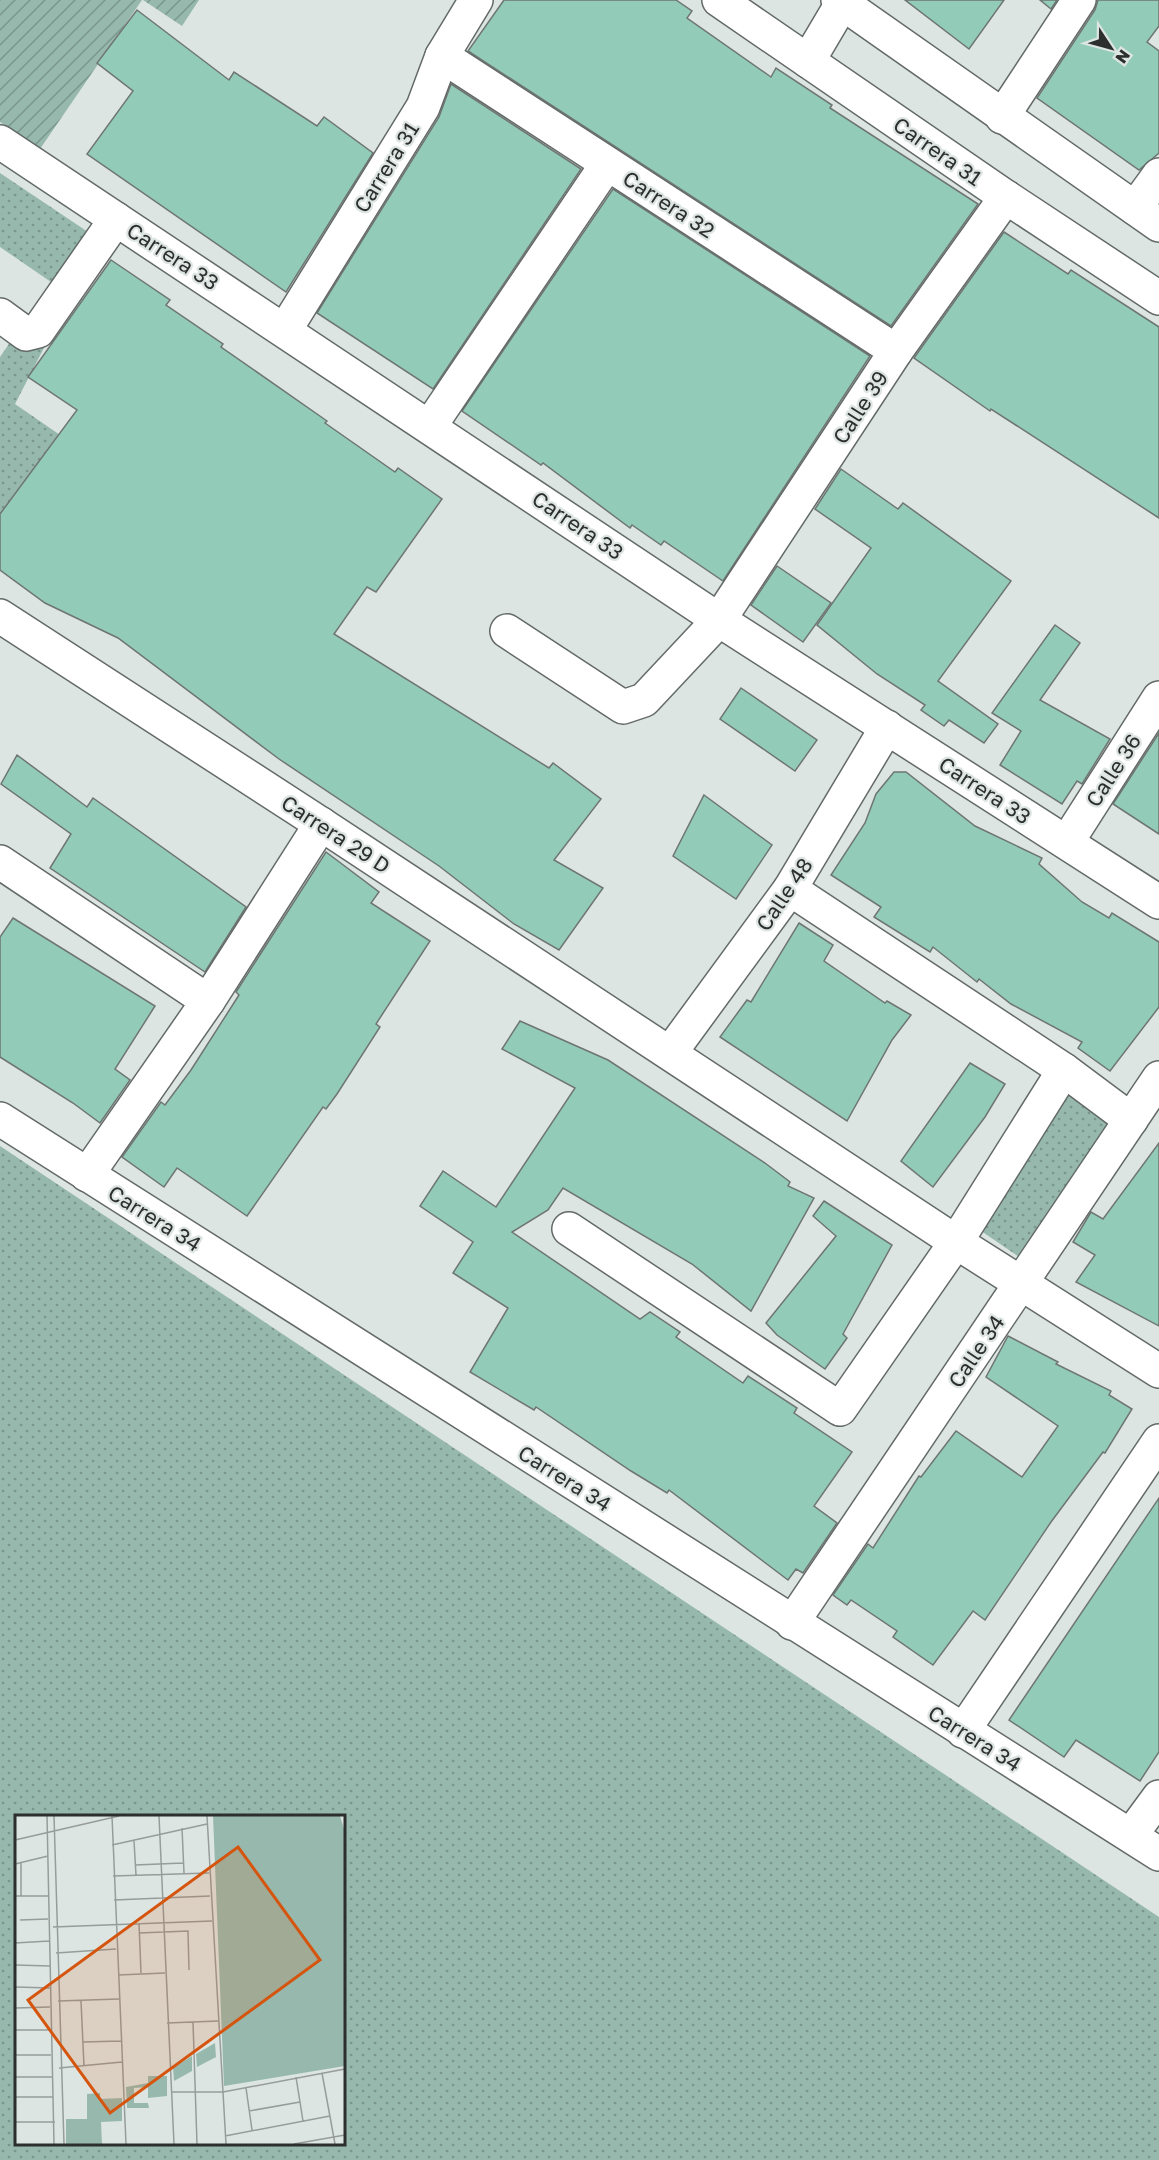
<svg xmlns="http://www.w3.org/2000/svg" width="1159" height="2160" font-family="'Golos Text',sans-serif">
	<defs>
		<pattern id="grass-dots" width="8" height="8" patternUnits="userSpaceOnUse" patternTransform="scale(1.5)"><rect width="8" height="8" fill="#97b9ad"/><path d="M2 2h.1M6 6h.1" fill="none" stroke="#7b978d" stroke-width="1.8" stroke-linecap="round"/></pattern>
		<pattern id="garden-furrows" width="10" height="10" patternUnits="userSpaceOnUse" patternTransform="scale(1.5)"><rect width="10" height="10" fill="#97b9ad"/><path d="M-1 1l2-2M0 10L10 0M9 11l2-2" fill="none" stroke="#7b978d"/></pattern>
	</defs>
	<rect width="100%" height="100%" fill="#dde5e2"/>
	<g fill="url(#grass-dots)" fill-rule="evenodd">
		<polygon points="0,173 91,234 61,315 15,404 63,437 0,523 0,357 51,282 0,247"/>
		<polygon points="1065,1084 1113,1120 1019,1257 971,1224"/>
		<path d="M0,1146L1159,1917V2160H0ZM16,1816H344V2144H16Z"/>
	</g>
	<g fill="url(#garden-furrows)">
		<polygon points="0,0 142,0 40,149 0,122"/>
		<polygon points="143,0 199,0 182,26"/>
	</g>
	<g fill="#92ccb8" stroke="#6e7572" stroke-width="1.5">
		<polygon points="504,0 676,0 692,11 687,18 771,77 776,68 832,105 830,108 978,204 891,326 468,51"/>
		<polygon points="905,0 1004,0 969,49"/>
		<polygon points="1040,0 1057,0 1051,9"/>
		<polygon points="1098,0 1159,0 1159,26 1147,42 1159,51 1159,153 1139,170 1037,98 1095,10"/>
		<polygon points="137,10 229,80 234,72 317,126 324,117 373,153 286,292 87,154 133,91 97,63"/>
		<polygon points="451,84 581,169 433,389 317,313 439,117"/>
		<polygon points="613,189 870,356 723,581 664,541 661,545 632,525 630,528 543,463 541,465 462,411"/>
		<polygon points="1004,232 1068,274 1071,270 1159,327 1159,518 991,409 990,411 914,358"/>
		<polygon points="111,260 170,300 166,305 223,344 221,347 327,421 325,423 395,472 398,468 442,499 376,592 367,587 334,634 549,768 553,763 601,799 554,860 603,888 559,950 514,924 439,866 279,759 118,638 45,603 0,570 0,514 77,410 28,377"/>
		<polygon points="841,469 898,509 903,503 1011,581 938,681 998,724 984,743 949,720 944,726 921,710 925,705 877,674 817,625 871,548 815,509"/>
		<polygon points="777,566 831,603 803,642 751,605"/>
		<polygon points="1055,625 1080,643 1040,700 1110,739 1082,784 1077,781 1062,804 1000,765 1021,731 992,713"/>
		<polygon points="741,688 817,740 795,771 720,719"/>
		<polygon points="1159,733 1159,834 1113,804"/>
		<polygon points="17,755 87,807 93,798 246,907 205,972 50,868 71,834 1,784"/>
		<polygon points="894,772 906,772 975,826 1042,858 1039,864 1082,902 1109,918 1112,913 1159,942 1159,1007 1110,1071 1078,1048 1082,1042 1011,1004 979,979 977,982 933,947 930,952 874,917 881,907 831,875 865,823 876,794"/>
		<polygon points="704,795 772,845 736,899 673,856"/>
		<polygon points="326,852 379,892 371,903 430,941 376,1024 380,1027 337,1094 326,1109 323,1107 247,1216 177,1168 164,1187 122,1157 161,1102 165,1105 191,1070 239,995 236,992"/>
		<polygon points="13,918 155,1006 115,1069 130,1080 100,1123 73,1103 0,1057 0,937"/>
		<polygon points="799,923 833,945 824,961 885,1003 887,1001 911,1015 892,1040 847,1121 720,1037 747,1000 751,1002"/>
		<polygon points="520,1021 608,1060 765,1163 790,1182 788,1186 814,1198 751,1311 692,1264 563,1188 548,1210 512,1232 640,1319 650,1312 680,1332 676,1337 743,1383 748,1376 797,1408 794,1413 852,1452 814,1506 837,1523 803,1573 796,1569 788,1580 669,1490 667,1493 631,1471 536,1407 534,1410 470,1372 508,1308 453,1273 473,1242 420,1206 443,1171 496,1207 575,1088 502,1049"/>
		<polygon points="970,1063 1005,1084 985,1117 933,1187 901,1161"/>
		<polygon points="1159,1143 1159,1326 1076,1282 1095,1255 1073,1242 1091,1212 1103,1219"/>
		<polygon points="824,1201 892,1245 843,1334 847,1338 825,1369 777,1335 766,1323 836,1236 813,1216"/>
		<polygon points="1008,1336 1058,1362 1056,1364 1111,1391 1109,1395 1132,1409 1105,1453 1103,1452 1051,1522 985,1620 973,1611 933,1665 893,1637 897,1631 851,1600 847,1605 833,1595 868,1544 873,1548 919,1476 921,1477 956,1431 1022,1477 1058,1426 986,1377"/>
		<polygon points="1159,1498 1159,1752 1140,1781 1076,1740 1064,1757 1009,1720"/>
	</g>
	<g fill="none" stroke-linecap="round" stroke-linejoin="round">
		<defs>
			<g id="minor">
				<polyline points="719,0 1006,197 1159,298"/>
				<polyline points="838,0 1159,225"/>
				<polyline points="442,56 896,351"/>
				<polyline points="808,61 844,0"/>
				<polyline points="1002,117 1079,0"/>
				<polyline points="0,142 719,620 1159,902"/>
				<polyline points="1135,208 1159,175"/>
				<polyline points="0,315 26,334 38,331 116,219"/>
				<polyline points="285,330 423,107 442,56 476,0"/>
				<polyline points="430,426 607,164"/>
				<polyline points="0,616 321,824 956,1242 1159,1371"/>
				<polyline points="507,631 623,707 644,700 719,620 896,351 1006,197"/>
				<polyline points="1067,842 1159,698"/>
				<polyline points="0,862 208,1001"/>
				<polyline points="790,889 1064,1070 1131,1120"/>
				<polyline points="670,1053 790,889 887,727"/>
				<polyline points="0,1119 1159,1854"/>
				<polyline points="87,1175 208,1001 321,824"/>
				<polyline points="569,1229 840,1409 956,1242 1064,1070"/>
				<polyline points="792,1623 1159,1078"/>
				<polyline points="963,1731 1159,1441"/>
				<polyline points="1131,1835 1159,1797"/>
			</g>
		</defs>
		<use href="#minor" stroke="#636a67" stroke-width="36"/>
		<use href="#minor" stroke="#fff" stroke-width="33"/>
	</g>
	<g text-anchor="middle" dominant-baseline="central" stroke-width="4.5" stroke-linejoin="round" paint-order="stroke">
		<g font-size="21" fill="#2c2f2e" stroke="#dde5e2">
			<text transform="translate(938 151) rotate(35)">Carrera 31</text>
			<text transform="translate(386 167) rotate(-58)">Carrera 31</text>
			<text transform="translate(669 204) rotate(33)">Carrera 32</text>
			<text transform="translate(173 256) rotate(33)">Carrera 33</text>
			<text transform="translate(860 407) rotate(-57)">Calle 39</text>
			<text transform="translate(578 525) rotate(34)">Carrera 33</text>
			<text transform="translate(1113 770) rotate(-57)">Calle 36</text>
			<text transform="translate(985 790) rotate(33)">Carrera 33</text>
			<text transform="translate(336 834) rotate(33)">Carrera 29 D</text>
			<text transform="translate(784 894) rotate(-56)">Calle 48</text>
			<text transform="translate(155 1218) rotate(32)">Carrera 34</text>
			<text transform="translate(976 1351) rotate(-56)">Calle 34</text>
			<text transform="translate(565 1478) rotate(32)">Carrera 34</text>
			<text transform="translate(975 1738) rotate(32)">Carrera 34</text>
		</g>
	</g>
	<g transform="translate(15 1815)">
		<rect width="330" height="330" fill="#dde5e2"/>
		<path d="M198,1H325L330,17V251L209,271ZM200,228L201,242L182,252L181,239ZM177,241V256L159,266L158,253ZM133,261H152V281L133,283V272L119,273V288H133L134,293H112L111,272L133,268Z" fill="#97b9ad"/>
		<path d="M85,278V284L107,283V306L86,307L87,329H51V304H72V279Z" fill="#97b9ad"/>
		<path fill="none" stroke="#969c9a" stroke-width="1.5" d="M32,1L39,329M39,1L49,329M97,1L111,329M144,1L159,329M192,1L211,329M167,13L169,58M0,25L104,1M119,26L121,60M97,30L192,9M6,48V81M0,49L33,41M120,50L168,48M98,61L194,58M0,81H33M99,85L195,81M5,105L33,104M124,108L126,158M38,112L197,106M124,118L173,116L174,155M0,128L34,126M41,138L101,134M0,150L35,151M103,160L150,158M0,172L35,173M43,186L104,184M66,186L69,251M0,193L35,192M178,207L182,329M152,208L203,206M0,215H37M68,227L106,226M0,240H36M44,253L107,247M307,258L320,329M0,262H37M281,262L288,306M231,273L237,315M156,277H208L330,254M0,282H38M234,296L285,287M0,307H40M210,321L315,301M279,329L330,320"/>
		<path fill="#d5550f" fill-opacity="0.15" stroke="#d5550f" stroke-width="3" d="M223,32L305,145L95,298L13,185Z"/>
		<rect width="330" height="330" fill="none" stroke="#2c2f2e" stroke-width="3"/>
	</g>
	<g transform="translate(1111 48) rotate(126)" stroke="#dde5e2" stroke-width="4.5" paint-order="stroke">
	<path d="M0-4.5L10 22L0 15L-10 22Z" fill="#2c2f2e"/>
	<text y="-9" font-size="16" font-weight="bold" text-anchor="middle" fill="#2c2f2e">N</text>
	</g>
</svg>
